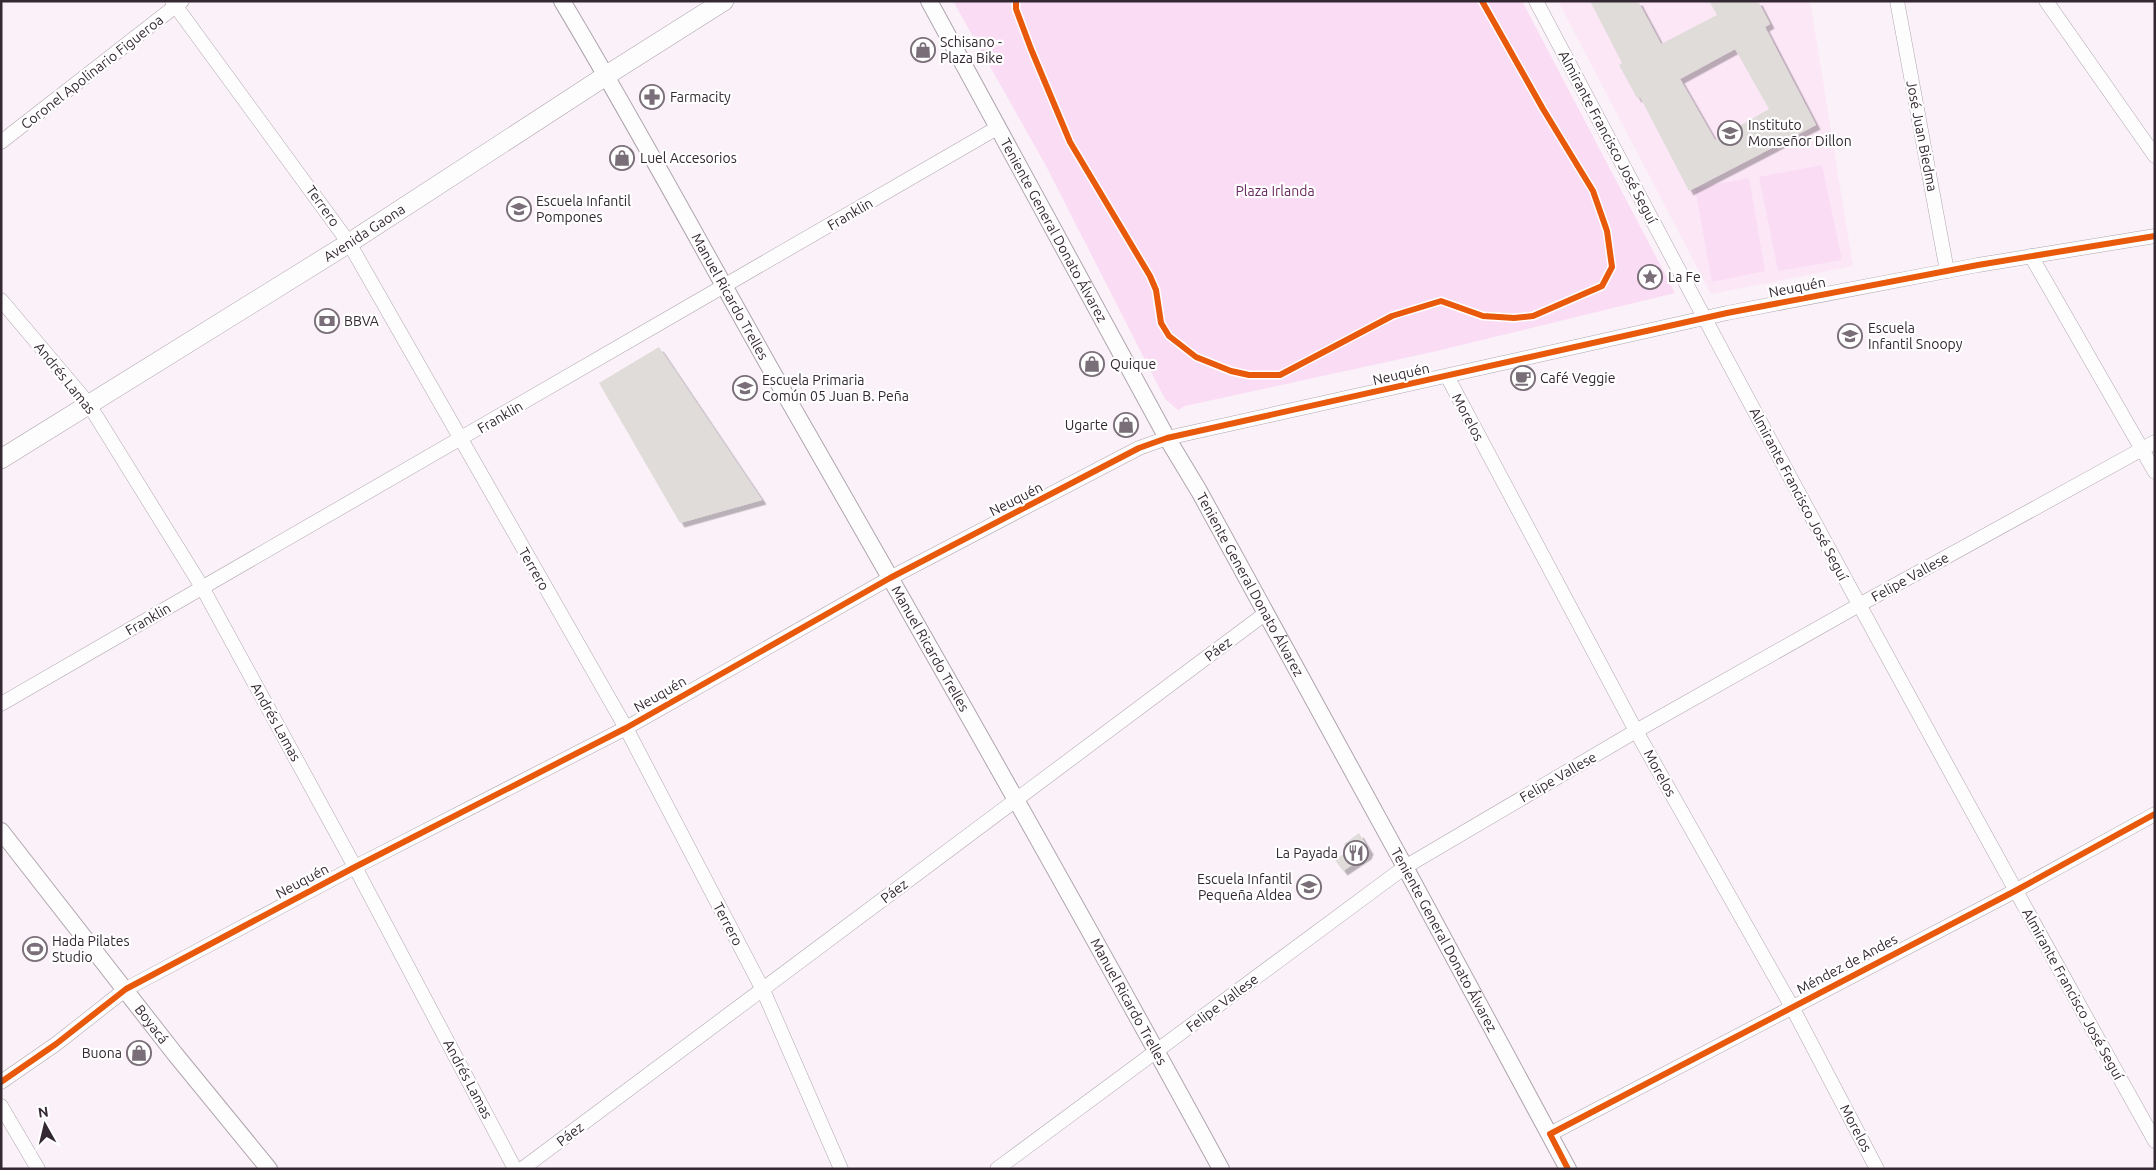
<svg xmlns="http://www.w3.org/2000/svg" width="2156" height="1170" font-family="Ubuntu,sans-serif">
	<defs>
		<filter id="shadow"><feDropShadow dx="4.5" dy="4.5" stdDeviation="0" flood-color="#0004"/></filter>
	</defs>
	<rect width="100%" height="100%" fill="#fbf1f9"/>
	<polygon fill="#fce7f7" points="1558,1 1810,1 1853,266 1711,294"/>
	<g fill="#faddf4">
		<polygon points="953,1 1522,1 1675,293 1437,351 1185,406 1178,410 1165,399 1046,166"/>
		<polygon points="1822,165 1842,260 1778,271 1759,177"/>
		<polygon points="1749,178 1765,271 1712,282 1695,188"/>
	</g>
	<g fill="#e0dcd9" fill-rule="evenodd" filter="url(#shadow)">
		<path d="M1590,1H1638L1661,44L1717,15L1709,1H1758L1770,24L1765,27L1816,125L1689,191L1640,97L1637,98L1619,65L1622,63ZM1735,49L1769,109L1715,140L1680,79Z"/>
		<polygon points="659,347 762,500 680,523 599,383"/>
		<polygon points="1359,833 1369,850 1367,855 1343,871 1335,860 1348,851 1344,844"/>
	</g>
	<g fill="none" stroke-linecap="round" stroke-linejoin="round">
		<defs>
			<g id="minor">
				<polyline points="172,1 349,243 626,728 763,990 841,1169"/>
				<path d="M1536,1C1738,384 1944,764 2155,1141"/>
				<polyline points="1897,1 1947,271"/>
				<polyline points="2046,1 2155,156"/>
				<polyline points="1,142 182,1"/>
				<polyline points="2031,256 2155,472"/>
				<polyline points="1,300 88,403 202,587 355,867 515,1169"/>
				<polyline points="1447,376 1636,731 1792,1007 1877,1169"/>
				<polyline points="1,704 997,128"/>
				<polyline points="1,1082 56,1044 126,989 355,867 626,728 890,578 1139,448 1167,438 1727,313 1978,265 2155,236"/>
				<polyline points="1,1106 38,1169"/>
				<polyline points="1550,1134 2015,891 2155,814"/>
				<polyline points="522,1169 1266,613"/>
				<polyline points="997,1169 1405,867 1636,731 1859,605 2155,442"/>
			</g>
			<g id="tertiary">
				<path id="s1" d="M562,1C637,126 706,255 778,382C928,643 1077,905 1221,1169"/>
				<path id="s2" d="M929,1L1167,438L1199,491L1405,867L1568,1169"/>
				<path id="s3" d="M1,831L175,1054L269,1169"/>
			</g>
			<g id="secondary">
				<path id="s4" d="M1,459L349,243L607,75L724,1"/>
			</g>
		</defs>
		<use href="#minor" stroke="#afa5ad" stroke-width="15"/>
		<use href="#tertiary" stroke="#afa5ad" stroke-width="18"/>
		<use href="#secondary" stroke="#afa5ad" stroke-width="20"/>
		<use href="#minor" stroke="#fefdfe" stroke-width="14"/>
		<use href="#tertiary" stroke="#fefdfe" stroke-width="16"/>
		<use href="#secondary" stroke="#fefdfe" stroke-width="19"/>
		<defs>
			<g id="cycleway">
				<polyline points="1016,1 1016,9 1031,49 1070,142 1150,276 1156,290 1161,323 1169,336 1196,357 1231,371 1249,375 1280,375 1392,316 1441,301 1483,316 1514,318 1533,316 1602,286 1612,267 1607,231 1593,191 1543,109 1482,1"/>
				<polyline points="1,1082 56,1044 126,989 355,867 626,728 890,578 1139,448 1167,438 1727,313 1978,265 2155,236"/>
				<polyline points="1568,1169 1550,1134 2015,891 2155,814"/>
			</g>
		</defs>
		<use href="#cycleway" stroke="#fff" stroke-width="9"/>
		<use href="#cycleway" stroke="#e8590c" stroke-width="6"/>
	</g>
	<defs>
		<symbol id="shop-ring" viewBox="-11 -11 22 22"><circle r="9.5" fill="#fff" stroke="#7a6f78" stroke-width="1.5"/><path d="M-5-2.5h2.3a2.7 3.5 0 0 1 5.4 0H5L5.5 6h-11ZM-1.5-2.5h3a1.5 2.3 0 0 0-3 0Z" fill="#7a6f78"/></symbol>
		<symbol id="pharmacy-ring" viewBox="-11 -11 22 22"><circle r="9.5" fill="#fff" stroke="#7a6f78" stroke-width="1.5"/><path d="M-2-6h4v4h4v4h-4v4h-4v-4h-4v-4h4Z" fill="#7a6f78"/></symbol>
		<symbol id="school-ring" viewBox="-11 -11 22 22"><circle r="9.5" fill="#fff" stroke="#7a6f78" stroke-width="1.5"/><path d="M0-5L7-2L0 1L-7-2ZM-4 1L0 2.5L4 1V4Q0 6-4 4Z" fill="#7a6f78"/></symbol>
		<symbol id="sight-ring" viewBox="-11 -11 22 22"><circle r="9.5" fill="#fff" stroke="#7a6f78" stroke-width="1.5"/><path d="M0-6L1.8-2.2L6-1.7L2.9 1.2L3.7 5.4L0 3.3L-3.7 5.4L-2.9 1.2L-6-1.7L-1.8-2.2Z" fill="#7a6f78"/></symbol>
		<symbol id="bank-ring" viewBox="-11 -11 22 22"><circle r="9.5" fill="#fff" stroke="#7a6f78" stroke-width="1.5"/><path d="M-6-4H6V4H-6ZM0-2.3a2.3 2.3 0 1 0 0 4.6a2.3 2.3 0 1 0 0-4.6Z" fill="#7a6f78"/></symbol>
		<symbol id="cafe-ring" viewBox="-11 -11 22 22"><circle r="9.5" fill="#fff" stroke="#7a6f78" stroke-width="1.5"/><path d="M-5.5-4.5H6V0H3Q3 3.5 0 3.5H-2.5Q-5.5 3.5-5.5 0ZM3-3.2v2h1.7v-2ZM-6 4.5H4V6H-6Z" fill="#7a6f78"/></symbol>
		<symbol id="restaurant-ring" viewBox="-11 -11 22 22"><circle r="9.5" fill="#fff" stroke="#7a6f78" stroke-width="1.5"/><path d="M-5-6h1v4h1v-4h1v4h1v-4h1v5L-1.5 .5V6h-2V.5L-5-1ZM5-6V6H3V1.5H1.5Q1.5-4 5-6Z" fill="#7a6f78"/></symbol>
		<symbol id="stadium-ring" viewBox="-11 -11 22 22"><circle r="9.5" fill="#fff" stroke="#7a6f78" stroke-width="1.5"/><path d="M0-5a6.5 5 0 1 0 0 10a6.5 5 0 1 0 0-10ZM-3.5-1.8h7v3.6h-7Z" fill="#7a6f78"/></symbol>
	</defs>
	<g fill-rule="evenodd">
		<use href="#shop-ring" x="909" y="36" width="28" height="28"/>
		<use href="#pharmacy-ring" x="638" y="83" width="28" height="28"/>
		<use href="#school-ring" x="1716" y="119" width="28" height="28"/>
		<use href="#shop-ring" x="608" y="144" width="28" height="28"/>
		<use href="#school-ring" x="505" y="195" width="28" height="28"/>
		<use href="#sight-ring" x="1636" y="263" width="28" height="28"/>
		<use href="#bank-ring" x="313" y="307" width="28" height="28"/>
		<use href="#school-ring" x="1836" y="322" width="28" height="28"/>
		<use href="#shop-ring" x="1078" y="350" width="28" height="28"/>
		<use href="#cafe-ring" x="1509" y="364" width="28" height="28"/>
		<use href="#school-ring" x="731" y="374" width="28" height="28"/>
		<use href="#shop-ring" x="1112" y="411" width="28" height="28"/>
		<use href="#restaurant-ring" x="1342" y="839" width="28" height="28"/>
		<use href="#school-ring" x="1295" y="873" width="28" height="28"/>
		<use href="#stadium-ring" x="21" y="935" width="28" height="28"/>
		<use href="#shop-ring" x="125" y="1039" width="28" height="28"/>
	</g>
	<g text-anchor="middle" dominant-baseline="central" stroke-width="4.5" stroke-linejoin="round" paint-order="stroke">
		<g font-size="14" fill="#342932" stroke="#fff" text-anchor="start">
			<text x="940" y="42">Schisano -<tspan x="940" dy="16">Plaza Bike</tspan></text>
			<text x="670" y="97">Farmacity</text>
			<text x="1748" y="125">Instituto<tspan x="1748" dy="16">Monseñor Dillon</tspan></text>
			<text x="640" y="158">Luel Accesorios</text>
			<text x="536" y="201">Escuela Infantil<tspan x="536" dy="16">Pompones</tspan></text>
			<text x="1668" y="277">La Fe</text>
			<text x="344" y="321">BBVA</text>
			<text x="1868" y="328">Escuela<tspan x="1868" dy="16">Infantil Snoopy</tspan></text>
			<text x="1110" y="364">Quique</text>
			<text x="1540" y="378">Café Veggie</text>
			<text x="762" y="380">Escuela Primaria<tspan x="762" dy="16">Común 05 Juan B. Peña</tspan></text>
			<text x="1108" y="425" text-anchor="end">Ugarte</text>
			<text x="1338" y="853" text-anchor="end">La Payada</text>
			<text x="1292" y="879" text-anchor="end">Escuela Infantil<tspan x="1292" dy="16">Pequeña Aldea</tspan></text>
			<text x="52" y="941">Hada Pilates<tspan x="52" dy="16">Studio</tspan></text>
			<text x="122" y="1053" text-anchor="end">Buona</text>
		</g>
		<g font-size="14" fill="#342932" stroke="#fff">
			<text transform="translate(92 72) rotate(-38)">Coronel Apolinario Figueroa</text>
			<text transform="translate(1922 136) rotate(79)">José Juan Biedma</text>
			<text transform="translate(1608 137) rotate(62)">Almirante Francisco José Seguí</text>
			<text transform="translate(323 206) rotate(54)">Terrero</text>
			<text transform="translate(850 214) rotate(-30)">Franklin</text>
			<text stroke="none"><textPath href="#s2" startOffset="261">Teniente General Donato Álvarez</textPath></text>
			<text stroke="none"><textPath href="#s4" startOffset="428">Avenida Gaona</textPath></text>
			<text transform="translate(1797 287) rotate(-11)">Neuquén</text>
			<text stroke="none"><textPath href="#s1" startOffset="340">Manuel Ricardo Trelles</textPath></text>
			<text transform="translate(1401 374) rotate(-13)">Neuquén</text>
			<text transform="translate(65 378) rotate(51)">Andrés Lamas</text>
			<text transform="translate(500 417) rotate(-30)">Franklin</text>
			<text transform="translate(1468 417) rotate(62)">Morelos</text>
			<text transform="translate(1799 494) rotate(62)">Almirante Francisco José Seguí</text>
			<text transform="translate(1016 499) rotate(-27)">Neuquén</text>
			<text transform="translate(534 569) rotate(60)">Terrero</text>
			<text transform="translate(1910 577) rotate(-29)">Felipe Vallese</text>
			<text stroke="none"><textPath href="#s2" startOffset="666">Teniente General Donato Álvarez</textPath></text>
			<text transform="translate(148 619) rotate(-30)">Franklin</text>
			<text stroke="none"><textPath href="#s1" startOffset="745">Manuel Ricardo Trelles</textPath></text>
			<text transform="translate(1218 649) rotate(-37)">Páez</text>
			<text transform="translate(660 694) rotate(-30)">Neuquén</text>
			<text transform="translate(276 722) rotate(61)">Andrés Lamas</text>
			<text transform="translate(1660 773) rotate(61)">Morelos</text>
			<text transform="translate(1558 777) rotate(-30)">Felipe Vallese</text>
			<text transform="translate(302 881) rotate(-28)">Neuquén</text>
			<text transform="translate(894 891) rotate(-37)">Páez</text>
			<text transform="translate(728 924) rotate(62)">Terrero</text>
			<text stroke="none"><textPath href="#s2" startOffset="1071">Teniente General Donato Álvarez</textPath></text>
			<text transform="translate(1847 964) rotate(-28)">Méndez de Andes</text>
			<text transform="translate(2073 994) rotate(61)">Almirante Francisco José Seguí</text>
			<text stroke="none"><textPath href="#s1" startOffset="1150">Manuel Ricardo Trelles</textPath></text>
			<text transform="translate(1222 1003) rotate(-37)">Felipe Vallese</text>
			<text stroke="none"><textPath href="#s3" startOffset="245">Boyacá</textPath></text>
			<text transform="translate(468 1079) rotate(62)">Andrés Lamas</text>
			<text transform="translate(1856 1128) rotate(62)">Morelos</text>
			<text transform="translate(570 1134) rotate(-37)">Páez</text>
		</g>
		<g font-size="14" fill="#6a2961" stroke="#fff">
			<text x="1275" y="191">Plaza Irlanda</text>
		</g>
	</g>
	<rect width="2156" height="1170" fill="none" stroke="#342932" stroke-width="5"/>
	<g transform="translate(45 1125) rotate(352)" stroke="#ffffff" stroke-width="4" paint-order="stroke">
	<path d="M0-4L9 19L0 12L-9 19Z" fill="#342932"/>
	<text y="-8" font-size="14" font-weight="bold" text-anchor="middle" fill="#342932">N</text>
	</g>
</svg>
